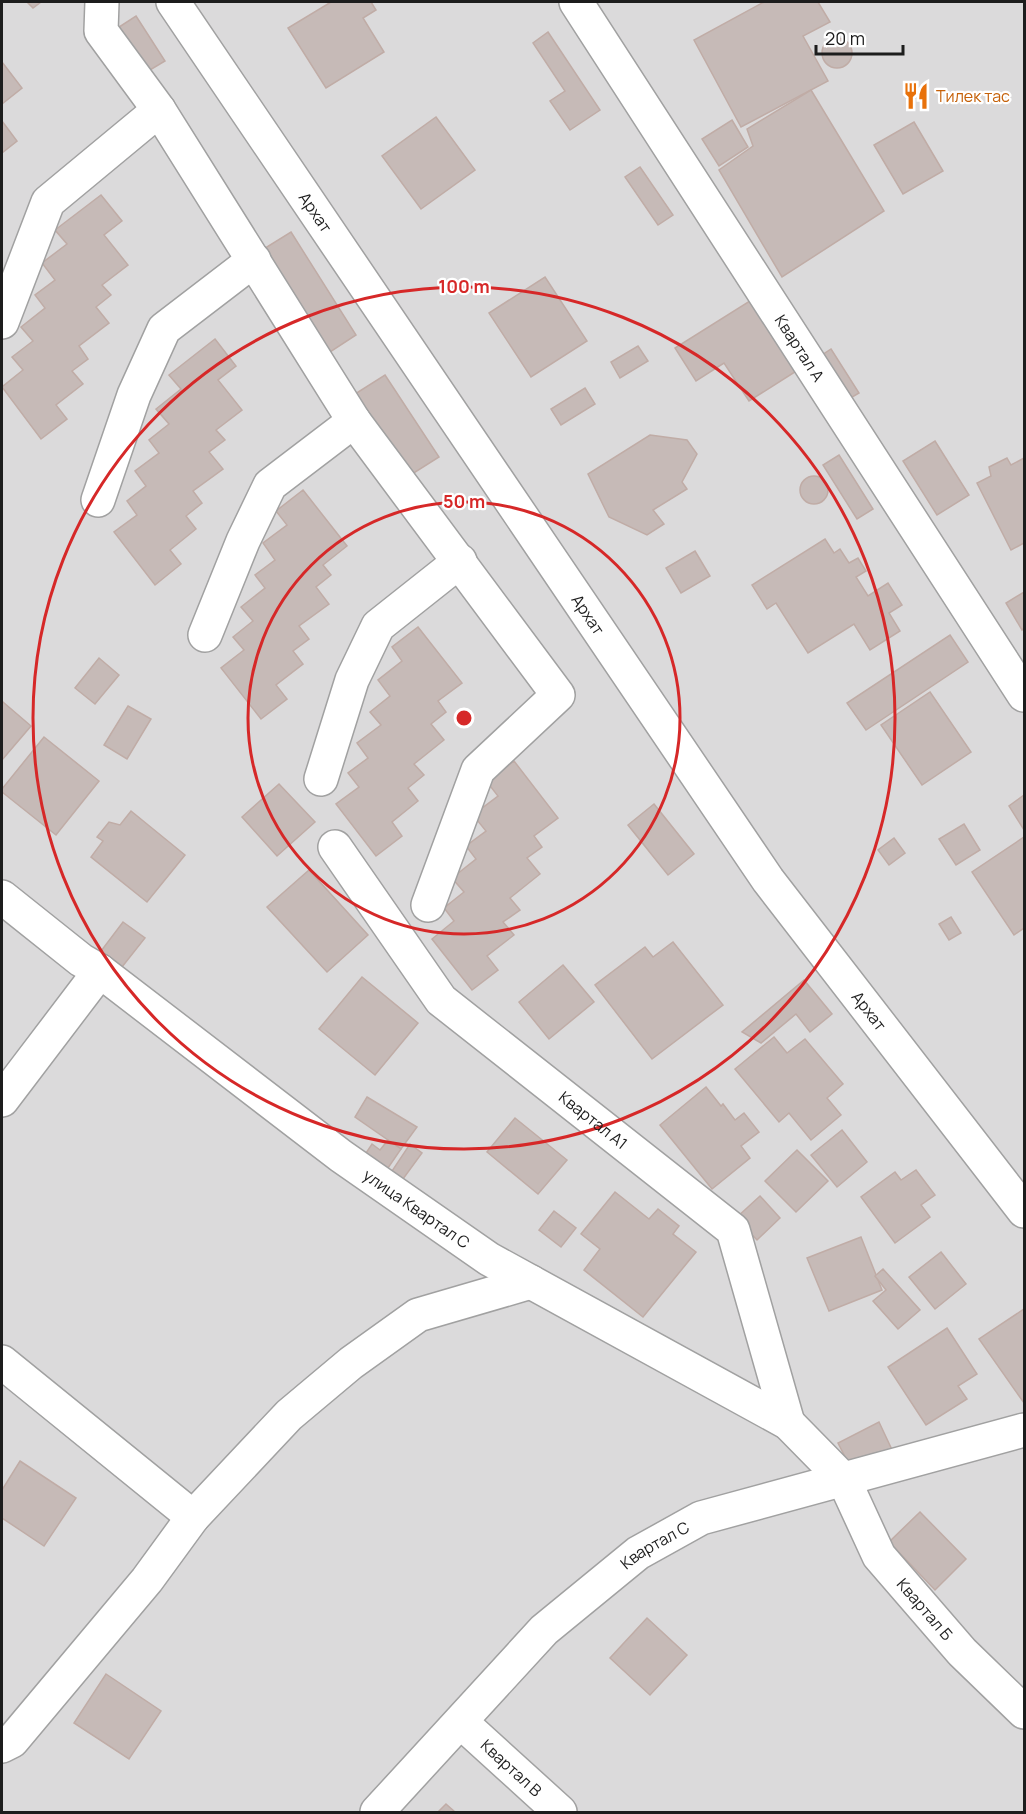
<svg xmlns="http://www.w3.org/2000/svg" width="1026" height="1814" font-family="Manrope,sans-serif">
	<rect width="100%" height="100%" fill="#eee9e3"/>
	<rect fill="#dbdadb" x="2" y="2" width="1022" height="1810"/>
	<g fill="#c6bab7" stroke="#c0aca6" stroke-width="1.5">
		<polygon points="27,2 41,2 33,8"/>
		<polygon points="331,2 371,2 376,10 363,18 384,52 326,88 288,28"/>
		<polygon points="764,2 818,2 830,22 803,36 828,81 741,127 694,40"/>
		<polygon points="136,16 165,61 145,73 116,29"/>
		<polygon points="548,32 600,110 570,130 550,101 565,91 533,43"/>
		<circle cx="837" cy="53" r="15"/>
		<polygon points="2,62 22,88 2,104"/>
		<polygon points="811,90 884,211 782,277 719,170 753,146 747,129"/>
		<polygon points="436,117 475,170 421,209 382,156"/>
		<polygon points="732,120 748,147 719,166 702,139"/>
		<polygon points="2,121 17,141 2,153"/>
		<polygon points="914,122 943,171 903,194 874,145"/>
		<polygon points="640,167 673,215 658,225 625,177"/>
		<polygon points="101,195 122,221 104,235 128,265 102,285 111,295 96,307 109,323 79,346 88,359 72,371 83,384 56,405 67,419 41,439 2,387 23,370 12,357 33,341 21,327 45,308 35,295 55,280 42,263 67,244 55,230"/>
		<polygon points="291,232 356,335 327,354 262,250"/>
		<polygon points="545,277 587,341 531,377 489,313"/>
		<polygon points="753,299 798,370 749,401 724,363 696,381 675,348"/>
		<polygon points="215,339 236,366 218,380 242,410 216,430 225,440 209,452 223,469 193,491 202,503 186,516 196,529 170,550 181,564 155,585 114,532 137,515 127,501 146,486 135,471 159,453 149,440 169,424 156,409 181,389 169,375"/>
		<polygon points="638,346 648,361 620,378 611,362"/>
		<polygon points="831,349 859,393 849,399 822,355"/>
		<polygon points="385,375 439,457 409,476 355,394"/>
		<polygon points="585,388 595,404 561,425 551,409"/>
		<polygon points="650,435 687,440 697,454 682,482 687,489 653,510 664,524 647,535 609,517 588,474"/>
		<polygon points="935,441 969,495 937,515 903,461"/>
		<polygon points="839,455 873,509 857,519 823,465"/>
		<polygon points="1007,458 1011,465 1024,458 1024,543 1011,550 977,483 991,476 989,467"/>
		<circle cx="814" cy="490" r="14"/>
		<polygon points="303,490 347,546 323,565 331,575 316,587 329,604 299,626 309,639 293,651 303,664 276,685 287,699 261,719 221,668 244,650 233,637 253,621 241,607 265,588 255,575 275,560 263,543 287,525 276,511"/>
		<polygon points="825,539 834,553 840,549 849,563 858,558 866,571 856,577 868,596 888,583 902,605 889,613 900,631 870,650 854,624 808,653 776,603 767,609 752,585"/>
		<polygon points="695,551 710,576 681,593 666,568"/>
		<polygon points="1024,592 1024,628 1022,630 1006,603"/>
		<polygon points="418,627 462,683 438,701 446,712 431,724 444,740 414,764 424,775 408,788 418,801 392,822 402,836 376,856 336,804 359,787 348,773 368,758 357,743 381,725 370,712 390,696 378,680 402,661 392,647"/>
		<polygon points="950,635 968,662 866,730 847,703"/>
		<polygon points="99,658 119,675 95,704 75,688"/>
		<polygon points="930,692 971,752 922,785 881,725"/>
		<polygon points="3,702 31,726 2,760 2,704"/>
		<polygon points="128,706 151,719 127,759 104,745"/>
		<polygon points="44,737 99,781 56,835 2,792 2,789"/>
		<polygon points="514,761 558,818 534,836 542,847 527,858 540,874 510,898 520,910 503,922 514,935 487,956 498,970 472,990 432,939 454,921 444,908 464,892 452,878 476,859 466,846 486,831 473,815 498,796 487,782"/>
		<polygon points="279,784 315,822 277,856 242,817"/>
		<polygon points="1024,795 1024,830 1009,806"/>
		<polygon points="654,804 694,854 668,875 628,825"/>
		<polygon points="131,811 185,855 147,902 91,857 103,841 97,837 109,822 120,825"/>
		<polygon points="964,824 980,850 956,865 939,839"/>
		<polygon points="1024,837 1024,928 1014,935 972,872"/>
		<polygon points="894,838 905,853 889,865 878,850"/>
		<polygon points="309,870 368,935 327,972 267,907"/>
		<polygon points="951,917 961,933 949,940 939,924"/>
		<polygon points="123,922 145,938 122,967 101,951"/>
		<polygon points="673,942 723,1005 652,1059 595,985 645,947 653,957"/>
		<polygon points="563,965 594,1002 549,1039 519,1002"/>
		<polygon points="362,977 418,1023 375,1075 319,1029"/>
		<polygon points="804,980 832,1014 810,1032 796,1014 761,1043 742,1032"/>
		<polygon points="774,1037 787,1053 805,1039 843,1084 827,1098 841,1115 811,1140 789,1113 779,1122 735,1069"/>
		<polygon points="706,1087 721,1106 723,1104 735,1120 744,1113 759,1132 741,1146 750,1158 712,1189 660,1125"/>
		<polygon points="367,1097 417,1127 401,1149 355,1117"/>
		<polygon points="515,1118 567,1160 538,1194 487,1152"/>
		<polygon points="842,1130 867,1162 837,1187 811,1155"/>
		<polygon points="388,1140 401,1149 388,1168 366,1153 372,1144 380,1150"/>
		<polygon points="410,1144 422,1153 403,1179 392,1171"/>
		<polygon points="797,1150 828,1181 796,1212 765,1181"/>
		<polygon points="916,1170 935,1195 921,1205 930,1217 895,1243 861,1197 895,1172 901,1180"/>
		<polygon points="615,1192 649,1219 658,1209 679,1226 673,1234 696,1252 643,1317 584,1270 600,1249 581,1234"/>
		<polygon points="760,1196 780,1218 757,1240 736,1218"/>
		<polygon points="554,1211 576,1228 561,1247 539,1230"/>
		<polygon points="861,1237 882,1290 829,1311 807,1258"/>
		<polygon points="941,1252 966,1284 935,1309 909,1277"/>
		<polygon points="883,1269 920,1310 898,1329 873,1301 886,1290 875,1276"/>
		<polygon points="1024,1309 1024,1403 979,1339"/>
		<polygon points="947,1328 977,1374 958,1386 967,1399 926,1425 888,1367"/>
		<polygon points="879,1422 893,1452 853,1472 838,1443"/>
		<polygon points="20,1461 76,1498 44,1546 2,1518 2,1490"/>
		<polygon points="920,1512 966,1559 935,1590 889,1542"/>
		<polygon points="647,1618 687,1655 650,1695 610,1658"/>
		<polygon points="106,1674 161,1711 129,1759 74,1723"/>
		<polygon points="446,1804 455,1812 438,1812"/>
	</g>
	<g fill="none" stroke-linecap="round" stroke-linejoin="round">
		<defs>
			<g id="street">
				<polyline points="102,2 101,31 159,110 354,421 558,695 478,770 428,905"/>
				<path id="s1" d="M173,2L768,880L1024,1211"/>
				<path id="s2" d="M576,2L1024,695"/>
				<polyline points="2,322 48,202 159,110"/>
				<polyline points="98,500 134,395 164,329 254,260"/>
				<polyline points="205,635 243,541 270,485 354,421"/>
				<polyline points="321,779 352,680 378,626 460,561"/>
				<path id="s3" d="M335,847L441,1000L733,1230L788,1423"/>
				<path id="s4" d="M2,897L81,960L100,971L341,1156L489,1259L788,1423L844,1480L879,1556L962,1652L1024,1712"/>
				<polyline points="2,1100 100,971"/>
				<polyline points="2,1362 193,1517"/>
				<path id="s5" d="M461,1722L560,1812"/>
				<polyline points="2,1746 12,1741 147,1580 193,1517 289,1415 351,1363 418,1315 531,1282"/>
				<path id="s6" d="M377,1812L544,1630L638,1553L701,1518L1024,1430"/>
			</g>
		</defs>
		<use href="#street" stroke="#a1a1a1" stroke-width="36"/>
		<use href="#street" stroke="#fff" stroke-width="33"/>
	</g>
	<g fill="none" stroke="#d62828" stroke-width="3">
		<circle cx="464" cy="718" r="216"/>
		<circle cx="464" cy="718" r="431"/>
	</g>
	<defs>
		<symbol id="restaurant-bare" viewBox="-9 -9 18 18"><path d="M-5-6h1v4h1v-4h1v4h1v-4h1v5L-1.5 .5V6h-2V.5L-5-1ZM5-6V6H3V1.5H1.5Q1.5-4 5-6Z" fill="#e8710a" stroke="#fff" stroke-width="2.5" paint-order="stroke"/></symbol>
	</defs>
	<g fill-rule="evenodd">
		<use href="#restaurant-bare" x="897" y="77" width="38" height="38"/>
	</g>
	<g text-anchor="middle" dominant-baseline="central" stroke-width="4.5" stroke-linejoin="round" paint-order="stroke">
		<g font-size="16" fill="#c56008" stroke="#fff" text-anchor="start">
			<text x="936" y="96">Тилек тас</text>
		</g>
		<g font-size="16" fill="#1d1d1d" stroke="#fff">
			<text stroke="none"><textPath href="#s1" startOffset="254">Архат</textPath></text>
			<text stroke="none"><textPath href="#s2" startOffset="412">Квартал А</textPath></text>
			<text stroke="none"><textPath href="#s1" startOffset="740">Архат</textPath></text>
			<text stroke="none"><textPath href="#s1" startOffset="1226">Архат</textPath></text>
			<text stroke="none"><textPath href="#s3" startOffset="380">Квартал А1</textPath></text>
			<text stroke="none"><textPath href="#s4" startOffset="519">улица Квартал С</textPath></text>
			<text stroke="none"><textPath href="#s6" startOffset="387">Квартал С</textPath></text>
			<text stroke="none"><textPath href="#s4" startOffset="1182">Квартал Б</textPath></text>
			<text stroke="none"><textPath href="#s5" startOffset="68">Квартал В</textPath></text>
		</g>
	</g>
	<circle cx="464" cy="718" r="9" fill="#d62828" stroke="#fff" stroke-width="3"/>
	<g font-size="18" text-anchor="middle" font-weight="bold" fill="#d62828" stroke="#fff" stroke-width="4.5" stroke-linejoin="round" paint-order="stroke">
		<text x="464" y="293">100 m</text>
		<text x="464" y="508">50 m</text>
	</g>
	<rect width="1026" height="1814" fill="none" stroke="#1d1d1d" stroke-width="6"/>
	<path d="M816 45v9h87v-9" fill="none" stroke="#1d1d1d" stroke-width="3"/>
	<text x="825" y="45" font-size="18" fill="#1d1d1d" stroke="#ffffff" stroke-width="4.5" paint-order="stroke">20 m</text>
</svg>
